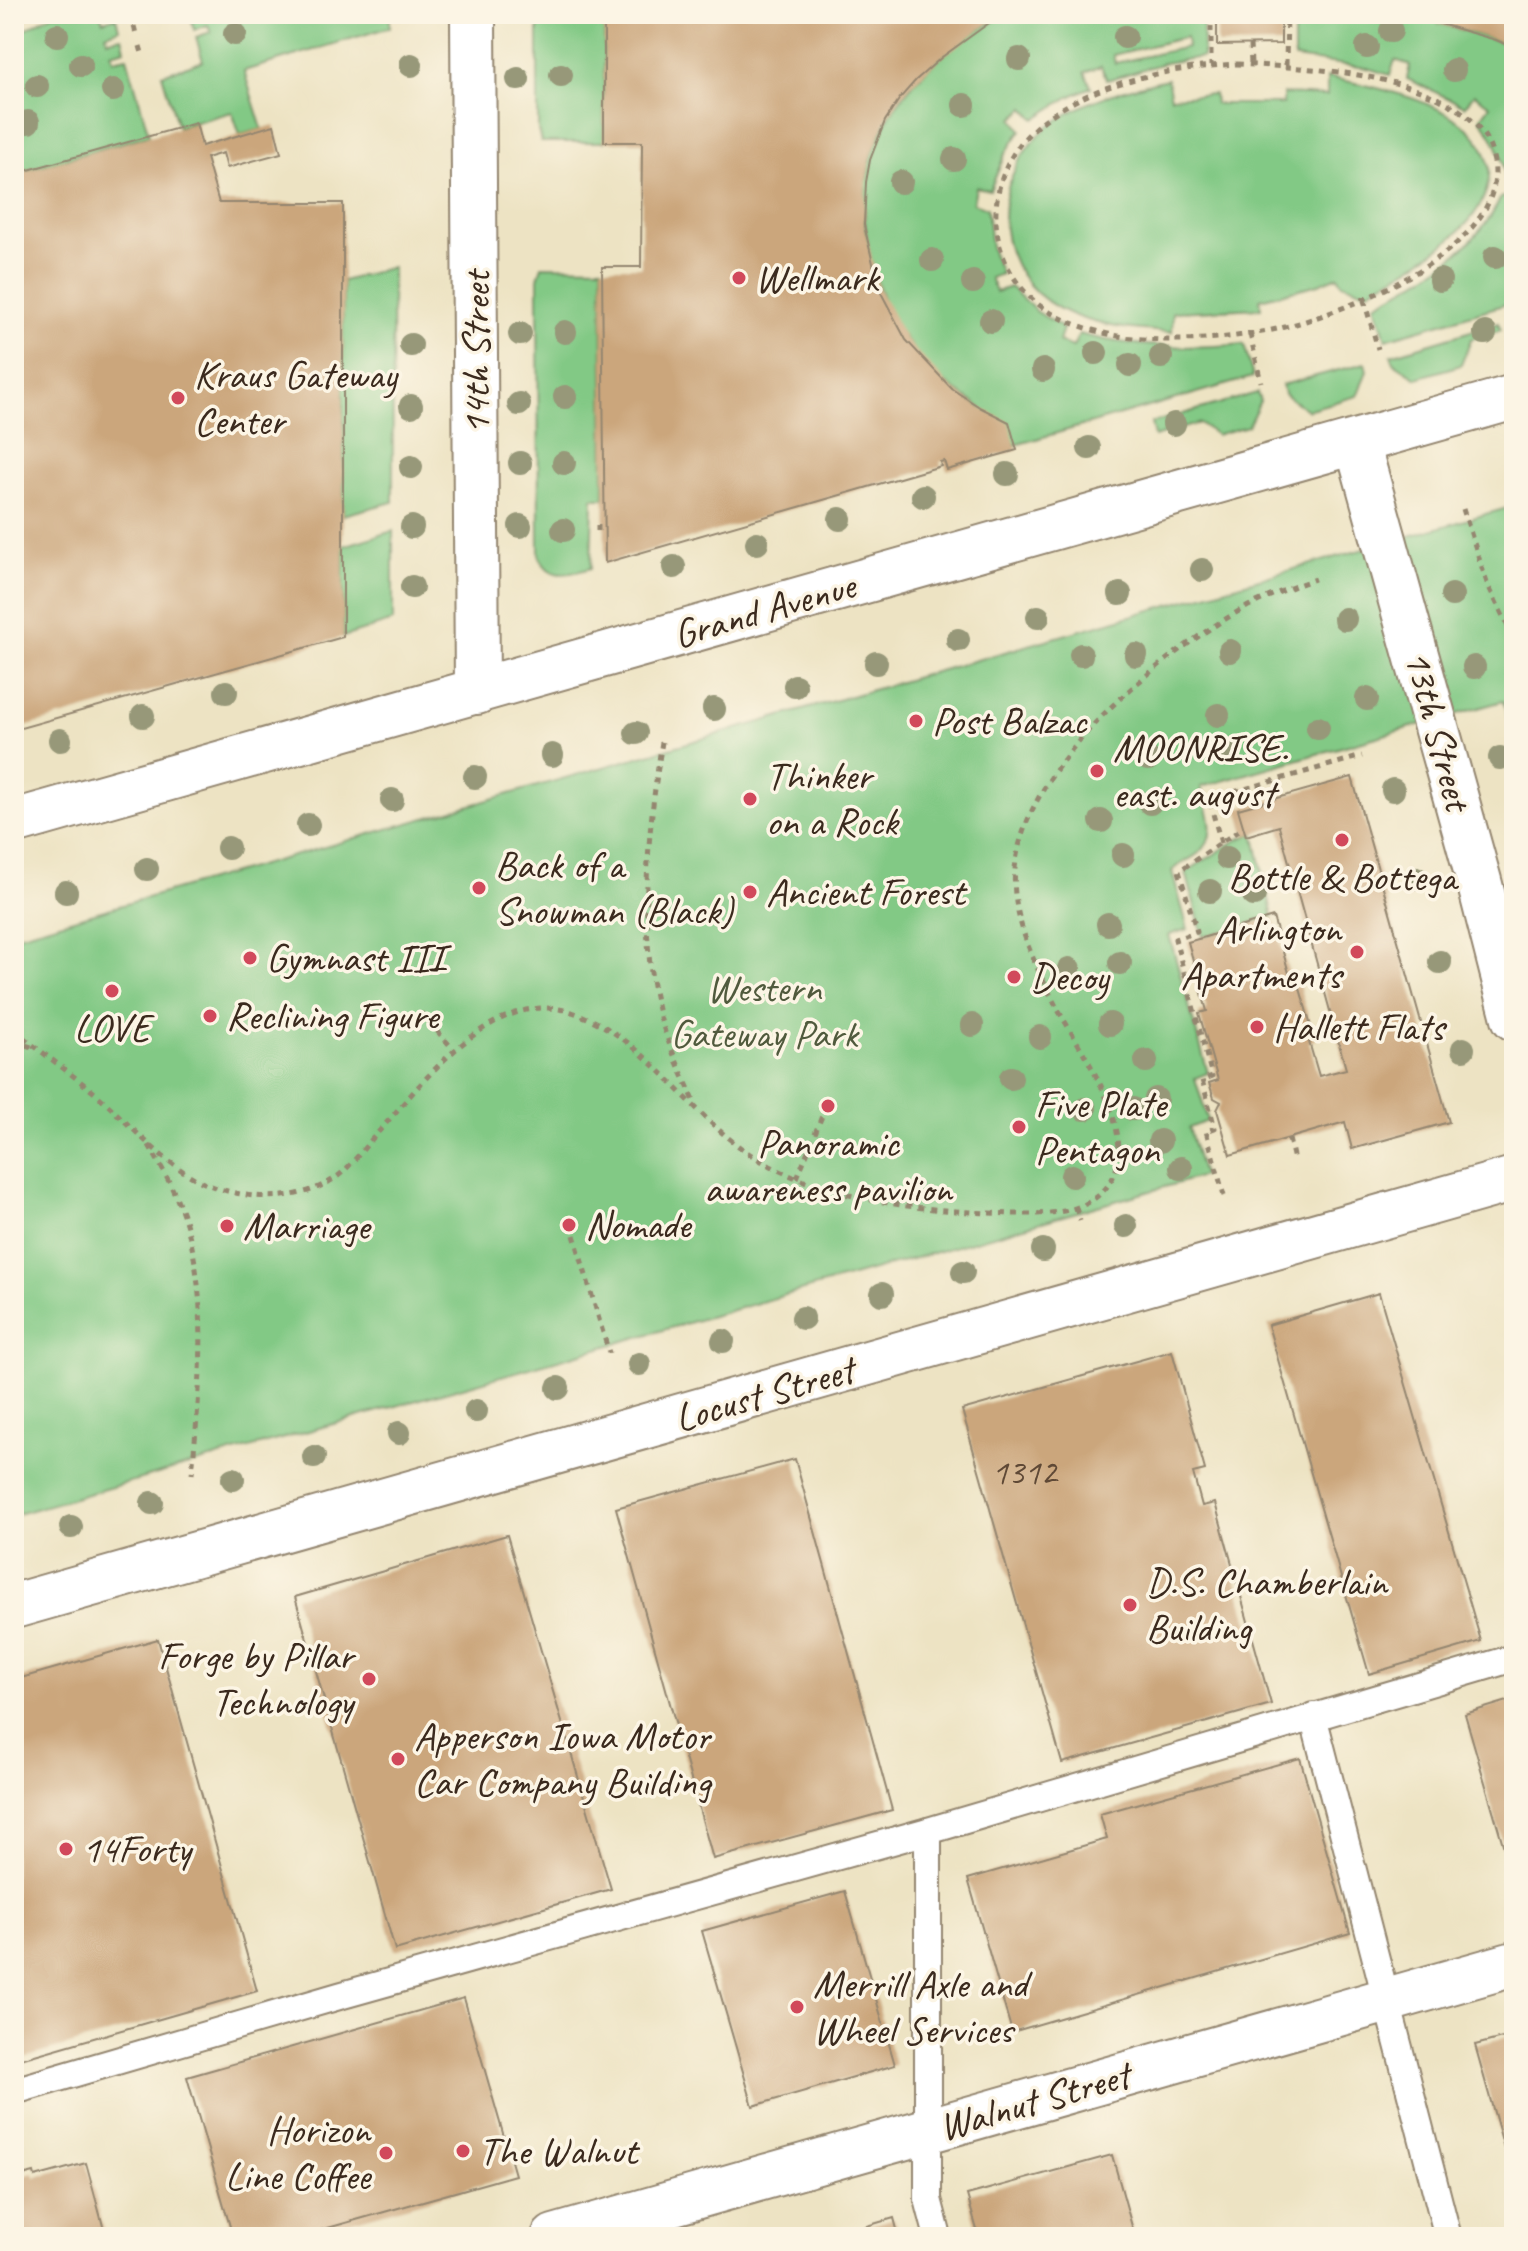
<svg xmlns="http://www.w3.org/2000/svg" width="1528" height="2251" font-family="Caveat,sans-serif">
	<rect width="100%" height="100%" fill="#fcf5e5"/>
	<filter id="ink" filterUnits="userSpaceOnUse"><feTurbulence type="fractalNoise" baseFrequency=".0125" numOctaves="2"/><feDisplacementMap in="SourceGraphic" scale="16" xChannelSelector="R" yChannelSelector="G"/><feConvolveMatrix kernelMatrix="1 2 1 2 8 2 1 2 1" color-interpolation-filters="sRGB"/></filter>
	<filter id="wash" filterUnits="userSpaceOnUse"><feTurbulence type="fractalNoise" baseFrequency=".006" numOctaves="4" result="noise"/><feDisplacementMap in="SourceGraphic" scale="32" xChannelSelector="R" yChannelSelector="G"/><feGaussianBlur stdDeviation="1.8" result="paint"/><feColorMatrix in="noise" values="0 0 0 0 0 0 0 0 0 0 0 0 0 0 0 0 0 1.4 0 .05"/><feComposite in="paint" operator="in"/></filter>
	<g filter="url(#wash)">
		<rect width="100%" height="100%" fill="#ede3c3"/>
		<g fill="#82c985" stroke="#5e7a52" stroke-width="2" fill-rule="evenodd">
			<polygon points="53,14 100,14 103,21 116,17 119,29 106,34 107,40 122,37 125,49 111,53 113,60 127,57 149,135 14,174 14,36"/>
			<polygon points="202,14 390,14 390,27 244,71 262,129 240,135 232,112 178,127 162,74 203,61 196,37 211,32 208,25 194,30 191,17"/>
			<polygon points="538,14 604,14 604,142 541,142 538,130"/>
			<path d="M1007,14H1203V57L1164,63L1107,80L1101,66L1085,72L1091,87L1069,97L1035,119L1025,108L1013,119L1021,130L1005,154L990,190L976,187L973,203L987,208L991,248L1001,274L990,278L996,292L1010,287L1036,311L1063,328L1059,342L1073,347L1079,334C1133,348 1188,349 1244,344L1253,377L1015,445C1004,433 994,420 982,409C973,401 962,396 952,388C936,375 919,357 906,340C886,312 874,278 868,245C848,136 916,61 1007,14ZM1186,37L1187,47L1115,63L1113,55Z"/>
			<path d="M1294,14H1439L1437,23L1496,40L1514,48V180L1505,179C1503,155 1495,138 1480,119L1490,105L1474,94L1465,106L1407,79L1410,65L1395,60L1390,75L1367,68L1294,58Z"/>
			<path d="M1327,77C1377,88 1481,104 1489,167C1491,187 1481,207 1468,222C1441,252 1401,272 1367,292L1342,283L1338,276L1319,284L1260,299L1261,308L1173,312L1172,332C1133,330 1094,327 1060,309C992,273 987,185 1040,134C1073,103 1124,89 1167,79L1171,97L1214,94L1215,104H1283V94L1327,96Z"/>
			<path d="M1501,197L1514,199V302L1386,339L1375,304C1424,278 1478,250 1501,197Z"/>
			<path d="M542,266L602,267L604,498H593L591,568C569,574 549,582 539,555L538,278Z"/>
			<polygon points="392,267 393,502 343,515 343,281"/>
			<polygon points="1498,323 1501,330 1471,339 1461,365 1417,378 1394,363 1391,355"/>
			<polygon points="1365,363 1367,371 1357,396 1307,410 1284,394 1282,385"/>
			<polygon points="1257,393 1260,401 1248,426 1216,435 1200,423 1154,437 1151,423"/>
			<path d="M1514,506V742L1503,701L1201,787C1207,808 1220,837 1199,853C1190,860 1180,863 1172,871L1188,929L1169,935L1208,1073L1195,1078L1208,1121L1189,1128L1203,1176L14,1515V936Z"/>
			<polygon points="393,531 393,621 343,637 343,546"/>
			<polygon points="1254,833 1273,917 1203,937 1186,872 1237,840"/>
		</g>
		<g id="blocks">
			<g fill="#cba67c">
				<polygon points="604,14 1007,14 989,23 942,57 916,80 900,98 885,121 870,160 866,182 864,225 879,289 906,340 952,389 981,408 1009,422 1017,450 947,470 944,461 940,462 941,466 605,563 602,267 641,267 642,142 604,142"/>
				<polygon points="1217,14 1281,14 1281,44 1217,45"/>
				<polygon points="1439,14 1514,14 1514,48 1496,40 1437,23"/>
				<polygon points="196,123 202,146 274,125 281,153 227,168 223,153 206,158 219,203 343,203 343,637 14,730 14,174"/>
				<polygon points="1352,777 1449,1122 1352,1149 1345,1122 1230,1155 1217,1110 1221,1102 1214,1098 1209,1083 1218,1080 1199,1013 1207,1011 1188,942 1273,917 1293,987 1299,985 1315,1040 1309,1042 1319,1076 1346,1069 1279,826 1246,836 1238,809"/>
				<polygon points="1379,1293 1481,1641 1369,1674 1268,1325"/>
				<polygon points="1172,1351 1205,1470 1193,1473 1202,1506 1215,1503 1271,1704 1062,1763 962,1410"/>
				<polygon points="795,1459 892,1810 713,1859 616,1508"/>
				<polygon points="507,1535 611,1889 395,1950 295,1597"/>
				<polygon points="158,1639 257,1991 14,2061 14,1680"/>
				<polygon points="1514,1699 1514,1879 1513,1879 1465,1714"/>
				<polygon points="1300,1758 1350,1933 1012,2032 968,1879 1107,1839 1100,1814"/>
				<polygon points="845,1891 895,2065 753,2106 702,1931"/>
				<polygon points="464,1998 515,2175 296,2237 233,2237 187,2077"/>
				<polygon points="1514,2035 1514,2180 1513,2180 1475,2045"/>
				<polygon points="1112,2155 1135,2237 979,2237 967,2195"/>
				<polygon points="86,2163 106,2237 14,2237 14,2178 34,2173 35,2177"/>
				<polygon points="894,2218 899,2237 832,2237 832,2236"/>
			</g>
		</g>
	</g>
	<g filter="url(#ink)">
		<use href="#blocks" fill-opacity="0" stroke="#948670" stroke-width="2"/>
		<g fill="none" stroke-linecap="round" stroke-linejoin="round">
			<defs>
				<g id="service">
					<polyline points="1313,1716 1448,2237"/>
					<polyline points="928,1831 928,2199 938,2237"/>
					<polyline points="14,2091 339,1996 928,1831 1514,1658"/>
				</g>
				<g id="minor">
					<polyline points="473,14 477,692"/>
					<polyline points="1357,443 1479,881 1514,1018"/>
				</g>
				<polyline id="tertiary" points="554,2237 1514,1964"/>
				<g id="secondary">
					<polyline points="14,822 1514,397"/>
					<polyline points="14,1606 1514,1179"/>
				</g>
			</defs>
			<use href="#service" stroke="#948670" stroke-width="30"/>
			<use href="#minor" stroke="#948670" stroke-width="48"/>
			<use href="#tertiary" stroke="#948670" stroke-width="48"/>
			<use href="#secondary" stroke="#948670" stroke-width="48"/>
			<g stroke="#948670" stroke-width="5" stroke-dasharray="6 6" stroke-linecap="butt">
				<polyline points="1211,14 1211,65"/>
				<polyline points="134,26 136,34"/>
				<polyline points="1250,45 1251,64"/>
				<polyline points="140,46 142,53"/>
				<path d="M1237,64C1308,68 1400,71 1462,112C1477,123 1489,139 1493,157C1515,246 1349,311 1281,328C1231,340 1151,346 1100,332C1074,325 1047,315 1028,295C982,248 986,171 1036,127C1088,82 1170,68 1237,64Z"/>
				<polyline points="1286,65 1287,14"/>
				<polyline points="1364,300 1378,349"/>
				<polyline points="1250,334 1261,382"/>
				<polyline points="1463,509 1487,583 1514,639"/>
				<polyline points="598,525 598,537"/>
				<path d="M662,742C648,826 637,934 660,1017C669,1047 683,1075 695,1103"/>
				<polyline points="1221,843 1209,799 1362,756"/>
				<polyline points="421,1013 455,1051"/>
				<path d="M14,1030C41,1052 69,1072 96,1094C131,1125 165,1167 209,1185C250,1201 301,1203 338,1176C351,1166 362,1150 373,1138C421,1085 491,987 572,1012C641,1035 678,1098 732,1141C800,1196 904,1209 988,1213C1022,1214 1072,1219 1099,1195C1153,1149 1082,1053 1057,1008C1040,975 1022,939 1016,902C997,785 1150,662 1239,611C1263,598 1289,588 1315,579"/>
				<polyline points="14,1042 32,1047"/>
				<polyline points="1289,1139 1294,1160"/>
				<path d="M149,1145C165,1173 181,1202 189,1234C209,1313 199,1394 192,1474"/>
				<polyline points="797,1178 822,1116"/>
				<polyline points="1224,1196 1206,1131 1215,1128 1202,1080 1212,1076 1175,939 1197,932 1179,871 1244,827"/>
				<polyline points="1076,1208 1080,1221"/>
				<polyline points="574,1235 609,1353"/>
			</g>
			<use href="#service" stroke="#fff" stroke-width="26"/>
			<use href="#minor" stroke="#fff" stroke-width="44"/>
			<use href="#tertiary" stroke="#fff" stroke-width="44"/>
			<use href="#secondary" stroke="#fff" stroke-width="44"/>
		</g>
		<g fill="#979879">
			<circle cx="1391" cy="31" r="12"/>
			<circle cx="235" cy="34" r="12"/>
			<circle cx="57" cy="35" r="12"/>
			<circle cx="1125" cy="37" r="12"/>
			<circle cx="1367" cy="47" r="12"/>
			<circle cx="1019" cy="59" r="12"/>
			<circle cx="81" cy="65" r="12"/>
			<circle cx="411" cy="65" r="12"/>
			<circle cx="1454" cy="70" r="12"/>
			<circle cx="561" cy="75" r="12"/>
			<circle cx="518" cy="79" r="12"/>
			<circle cx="37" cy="86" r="12"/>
			<circle cx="113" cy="90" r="12"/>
			<circle cx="964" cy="105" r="12"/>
			<circle cx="28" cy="122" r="12"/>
			<circle cx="954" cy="159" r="12"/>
			<circle cx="901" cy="182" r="12"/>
			<circle cx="1495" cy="257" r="12"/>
			<circle cx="932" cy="260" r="12"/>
			<circle cx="1440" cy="280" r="12"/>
			<circle cx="973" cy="282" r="12"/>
			<circle cx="991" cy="321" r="12"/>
			<circle cx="565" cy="332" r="12"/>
			<circle cx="1485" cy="333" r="12"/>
			<circle cx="520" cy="334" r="12"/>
			<circle cx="411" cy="345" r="12"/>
			<circle cx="1096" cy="353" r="12"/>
			<circle cx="1161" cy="357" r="12"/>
			<circle cx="1130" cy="365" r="12"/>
			<circle cx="1043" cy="370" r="12"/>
			<circle cx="565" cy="397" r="12"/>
			<circle cx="519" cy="404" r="12"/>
			<circle cx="411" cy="406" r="12"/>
			<circle cx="1174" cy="424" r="12"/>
			<circle cx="1089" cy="448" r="12"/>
			<circle cx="520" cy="463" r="12"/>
			<circle cx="564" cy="463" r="12"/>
			<circle cx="411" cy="467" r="12"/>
			<circle cx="1007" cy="474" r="12"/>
			<circle cx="923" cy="496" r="12"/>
			<circle cx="840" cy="519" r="12"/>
			<circle cx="520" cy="526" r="12"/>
			<circle cx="412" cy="527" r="12"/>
			<circle cx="563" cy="530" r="12"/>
			<circle cx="757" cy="543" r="12"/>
			<circle cx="674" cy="567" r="12"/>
			<circle cx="1202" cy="570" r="12"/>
			<circle cx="412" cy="587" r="12"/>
			<circle cx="1120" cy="594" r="12"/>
			<circle cx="1452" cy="595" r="12"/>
			<circle cx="1038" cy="617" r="12"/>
			<circle cx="1345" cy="619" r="12"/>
			<circle cx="958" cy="640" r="12"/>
			<circle cx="1230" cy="651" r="12"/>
			<circle cx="1081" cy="655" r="12"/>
			<circle cx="1136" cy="655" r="12"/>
			<circle cx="876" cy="663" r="12"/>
			<circle cx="1474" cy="667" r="12"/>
			<circle cx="795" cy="686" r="12"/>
			<circle cx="226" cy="692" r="12"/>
			<circle cx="1367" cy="699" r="12"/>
			<circle cx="714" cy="709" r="12"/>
			<circle cx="1218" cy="715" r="12"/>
			<circle cx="143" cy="716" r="12"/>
			<circle cx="1318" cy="728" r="12"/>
			<circle cx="636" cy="733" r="12"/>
			<circle cx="60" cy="740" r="12"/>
			<circle cx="1229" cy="754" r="12"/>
			<circle cx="552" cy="755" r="12"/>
			<circle cx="1500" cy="758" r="12"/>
			<circle cx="1148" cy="759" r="12"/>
			<circle cx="475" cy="777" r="12"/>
			<circle cx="1393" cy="790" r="12"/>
			<circle cx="392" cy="800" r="12"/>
			<circle cx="1150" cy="803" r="12"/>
			<circle cx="1101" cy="821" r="12"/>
			<circle cx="308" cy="825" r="12"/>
			<circle cx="228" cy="848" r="12"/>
			<circle cx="1123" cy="855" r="12"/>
			<circle cx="1227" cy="858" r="12"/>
			<circle cx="147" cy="869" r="12"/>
			<circle cx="1416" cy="878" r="12"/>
			<circle cx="1210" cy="891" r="12"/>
			<circle cx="66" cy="892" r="12"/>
			<circle cx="1254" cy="895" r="12"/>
			<circle cx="1108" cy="924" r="12"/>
			<circle cx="1440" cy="962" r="12"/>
			<circle cx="1120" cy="963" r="12"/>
			<circle cx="1069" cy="969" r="12"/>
			<circle cx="1110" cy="1024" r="12"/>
			<circle cx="972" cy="1025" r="12"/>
			<circle cx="1040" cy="1037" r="12"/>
			<circle cx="1463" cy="1049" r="12"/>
			<circle cx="1146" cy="1061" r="12"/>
			<circle cx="1011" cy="1078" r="12"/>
			<circle cx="1156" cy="1099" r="12"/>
			<circle cx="1085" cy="1109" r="12"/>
			<circle cx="1133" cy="1109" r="12"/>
			<circle cx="1160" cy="1141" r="12"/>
			<circle cx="1181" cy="1168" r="12"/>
			<circle cx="1072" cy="1176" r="12"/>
			<circle cx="1126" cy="1226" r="12"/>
			<circle cx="1043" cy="1250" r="12"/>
			<circle cx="963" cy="1272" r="12"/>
			<circle cx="882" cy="1294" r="12"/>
			<circle cx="803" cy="1318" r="12"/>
			<circle cx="723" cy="1341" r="12"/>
			<circle cx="639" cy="1364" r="12"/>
			<circle cx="558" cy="1388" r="12"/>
			<circle cx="476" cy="1411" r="12"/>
			<circle cx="399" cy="1433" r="12"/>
			<circle cx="314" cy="1457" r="12"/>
			<circle cx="233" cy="1479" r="12"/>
			<circle cx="152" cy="1503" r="12"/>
			<circle cx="71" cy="1527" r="12"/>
		</g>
	</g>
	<g fill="#d1495b" stroke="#fcf5e5" stroke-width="3">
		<circle cx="739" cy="278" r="8"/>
		<circle cx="178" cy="398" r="8"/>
		<circle cx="916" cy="721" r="8"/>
		<circle cx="1097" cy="771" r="8"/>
		<circle cx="750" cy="799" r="8"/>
		<circle cx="1342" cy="840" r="8"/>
		<circle cx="479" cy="888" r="8"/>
		<circle cx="750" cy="892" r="8"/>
		<circle cx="1357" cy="952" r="8"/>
		<circle cx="250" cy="958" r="8"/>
		<circle cx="1014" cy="977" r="8"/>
		<circle cx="112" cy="991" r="8"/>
		<circle cx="210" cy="1016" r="8"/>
		<circle cx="1257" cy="1027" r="8"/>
		<circle cx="828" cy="1106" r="8"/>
		<circle cx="1019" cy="1127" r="8"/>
		<circle cx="569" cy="1225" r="8"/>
		<circle cx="227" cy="1226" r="8"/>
		<circle cx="1130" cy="1605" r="8"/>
		<circle cx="369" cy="1679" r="8"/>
		<circle cx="398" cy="1759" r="8"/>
		<circle cx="66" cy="1849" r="8"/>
		<circle cx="797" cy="2007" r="8"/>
		<circle cx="463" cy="2151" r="8"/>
		<circle cx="386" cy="2153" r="8"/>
	</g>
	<g text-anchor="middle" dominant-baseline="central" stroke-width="7" stroke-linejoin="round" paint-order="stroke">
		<g font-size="36" fill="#5f4936">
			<text x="1024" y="1472">1312</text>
		</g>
		<g font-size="40" fill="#3b2a1e" stroke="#fcf5e5" text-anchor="start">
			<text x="755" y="278">Wellmark</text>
			<text x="194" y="375">Kraus Gateway<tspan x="194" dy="46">Center</tspan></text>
			<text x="932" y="721">Post Balzac</text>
			<text x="1113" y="748">MOONRISE.<tspan x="1113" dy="46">east. august</tspan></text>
			<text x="766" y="776">Thinker<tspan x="766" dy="46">on a Rock</tspan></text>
			<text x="495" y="865">Back of a<tspan x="495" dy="46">Snowman (Black)</tspan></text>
			<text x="1342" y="877" text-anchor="middle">Bottle &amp; Bottega</text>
			<text x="766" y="892">Ancient Forest</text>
			<text x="1341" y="929" text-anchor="end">Arlington<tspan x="1341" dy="46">Apartments</tspan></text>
			<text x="266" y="958">Gymnast III</text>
			<text x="1030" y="977">Decoy</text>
			<text x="226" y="1016">Reclining Figure</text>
			<text x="1273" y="1027">Hallett Flats</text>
			<text x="112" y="1028" text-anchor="middle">LOVE</text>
			<text x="1035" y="1104">Five Plate<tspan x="1035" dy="46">Pentagon</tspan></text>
			<text x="828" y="1143" text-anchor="middle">Panoramic<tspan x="828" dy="46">awareness pavilion</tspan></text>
			<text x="585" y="1225">Nomade</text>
			<text x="243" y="1226">Marriage</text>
			<text x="1146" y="1582">D.S. Chamberlain<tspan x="1146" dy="46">Building</tspan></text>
			<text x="353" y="1656" text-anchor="end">Forge by Pillar<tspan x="353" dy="46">Technology</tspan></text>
			<text x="414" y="1736">Apperson Iowa Motor<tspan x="414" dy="46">Car Company Building</tspan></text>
			<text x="82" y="1849">14Forty</text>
			<text x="813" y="1984">Merrill Axle and<tspan x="813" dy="46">Wheel Services</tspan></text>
			<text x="370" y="2130" text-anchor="end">Horizon<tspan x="370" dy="46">Line Coffee</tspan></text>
			<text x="479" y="2151">The Walnut</text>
		</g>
		<g font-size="40" fill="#3b2a1e" stroke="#fcf5e5">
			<text transform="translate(476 353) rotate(-90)">14th Street</text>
			<text transform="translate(764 610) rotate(-16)">Grand Avenue</text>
			<text transform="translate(1438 730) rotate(75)">13th Street</text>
			<text transform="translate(764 1394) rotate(-16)">Locust Street</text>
			<text transform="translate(1034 2101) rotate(-16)">Walnut Street</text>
		</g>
		<g font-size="40" fill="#505a3d" stroke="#fcf5e5">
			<text x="764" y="988">Western<tspan x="764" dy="46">Gateway Park</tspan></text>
		</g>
	</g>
	<rect width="1528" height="2251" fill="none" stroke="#fcf5e5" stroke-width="48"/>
</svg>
